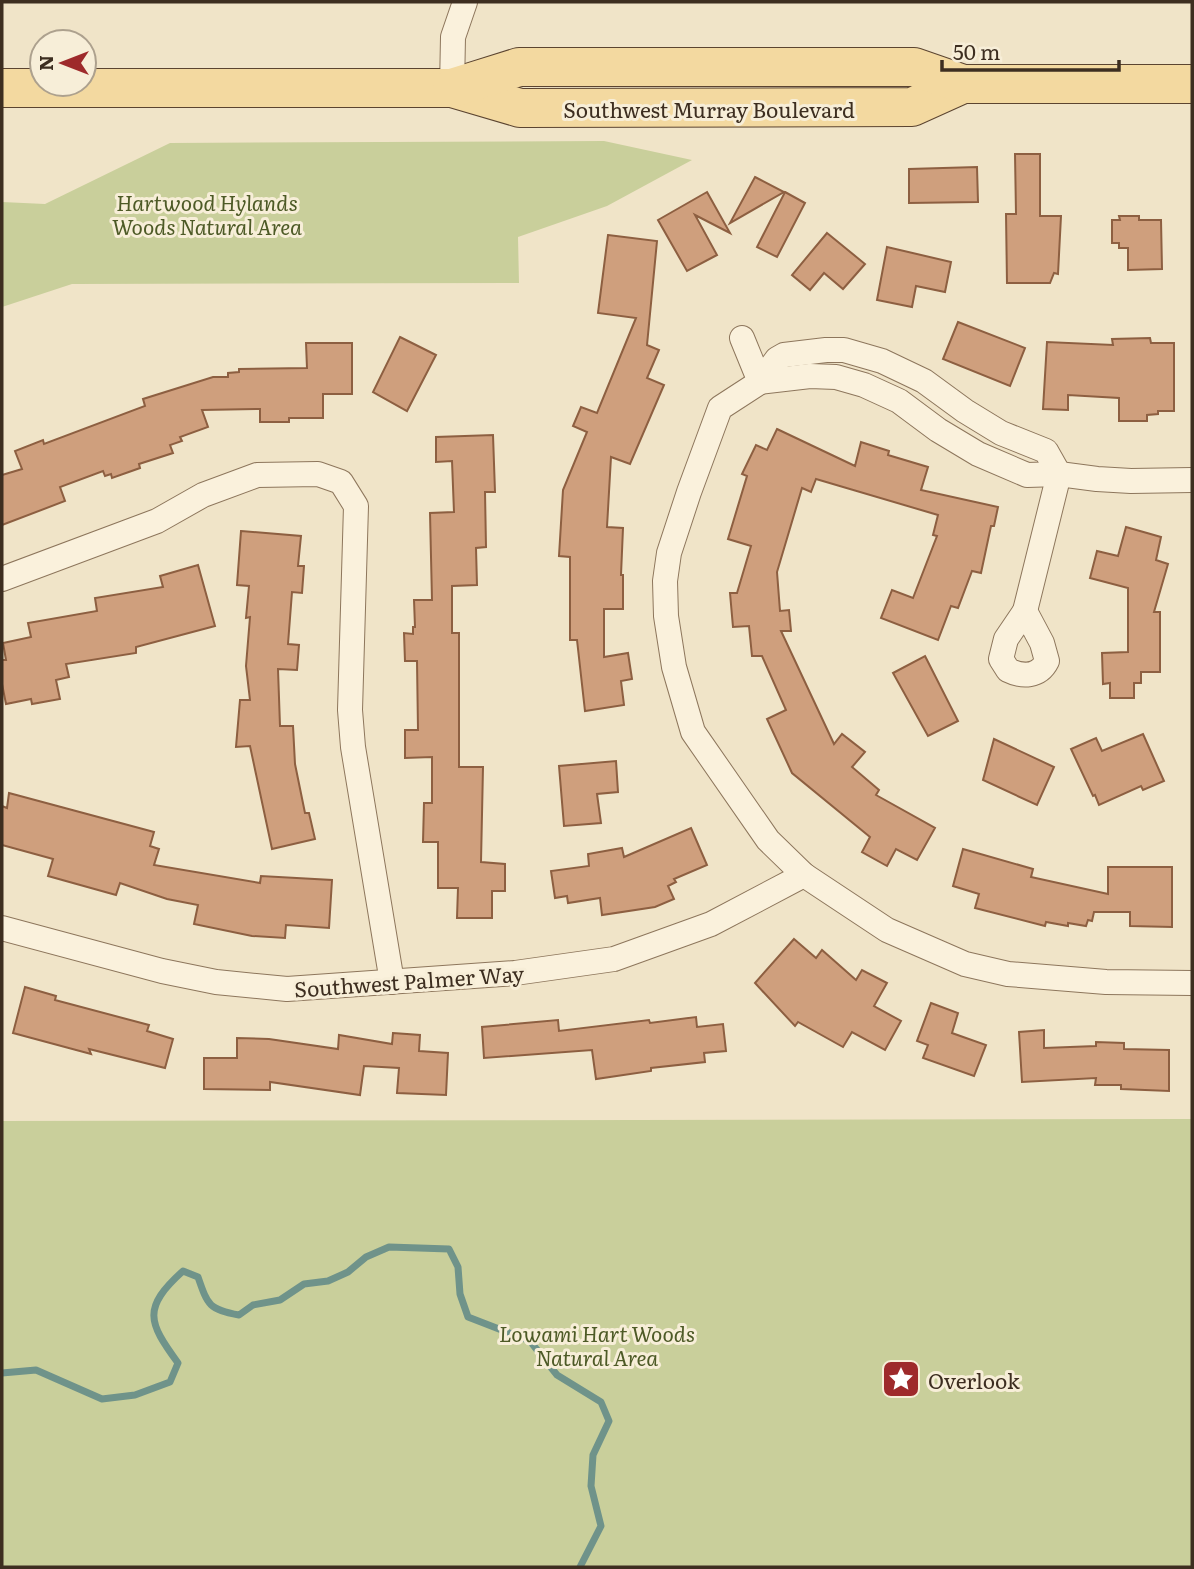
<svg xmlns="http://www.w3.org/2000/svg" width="1194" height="1569" font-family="Literata,serif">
	<rect width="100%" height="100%" fill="#f0e4c8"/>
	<g fill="#c9cf9b">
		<polygon points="604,141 692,160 607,206 518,237 519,283 72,284 2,307 2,202 45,204 170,143"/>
		<polygon points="1192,1119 1192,1567 2,1567 2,1121"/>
	</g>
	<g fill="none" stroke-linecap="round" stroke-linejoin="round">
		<path stroke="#6f938a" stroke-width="7" d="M2,1373L36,1370L102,1399L135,1395L170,1382L178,1363C148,1322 142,1308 183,1271L198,1277C208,1306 209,1309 239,1315L253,1305L280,1300L304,1284L328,1281L348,1272L366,1257L389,1247L449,1249L458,1267L460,1294L468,1317L530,1341L557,1375L601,1402L609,1421L593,1455L591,1486L601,1526L580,1567"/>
	</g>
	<g fill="#cf9f7d" stroke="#8d5f41" stroke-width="2">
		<polygon points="1015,154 1040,154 1040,216 1061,216 1058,274 1054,273 1050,283 1007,283 1006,214 1016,214"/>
		<polygon points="977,167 978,202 909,203 909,169"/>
		<polygon points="755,177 784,192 730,223"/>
		<polygon points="707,192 730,233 695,215 717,255 687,271 658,220"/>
		<polygon points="785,192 805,203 777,257 757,247"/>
		<polygon points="1119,216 1139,216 1139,220 1161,220 1162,269 1128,270 1128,248 1119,248 1119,243 1112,243 1112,220 1120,220"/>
		<polygon points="827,233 865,264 843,289 824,273 810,290 792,275"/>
		<polygon points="608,235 657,241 647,345 659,350 647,378 664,385 630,464 611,457 607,527 623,528 621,575 623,575 623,609 604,609 604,657 628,653 632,679 621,681 624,705 585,711 577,640 570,640 570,557 559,556 563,490 587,432 573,426 581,407 597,413 636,318 598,313"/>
		<polygon points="887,247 951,262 945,292 916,286 912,307 877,300"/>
		<polygon points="958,322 1025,348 1010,386 943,359"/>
		<polygon points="400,337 436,355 407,411 373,392"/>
		<polygon points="1150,338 1151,343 1174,343 1174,411 1158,411 1158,414 1147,415 1147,421 1119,421 1119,398 1068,395 1068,410 1043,409 1047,342 1113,345 1112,339"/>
		<polygon points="306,343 352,343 352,394 323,394 323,418 289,418 289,422 260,422 260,409 202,410 208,427 180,437 182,441 170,445 173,453 139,464 140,468 112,478 111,474 105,476 103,471 60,487 65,501 2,525 2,475 22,469 15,451 43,440 44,444 145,406 143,399 213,377 228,377 228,373 239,372 239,369 307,368"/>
		<polygon points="777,429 855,466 861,442 889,451 888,455 928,467 921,490 998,507 994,526 991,526 981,573 972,571 958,608 951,606 938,640 881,618 892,590 913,598 937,536 933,535 938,515 816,479 811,492 802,488 777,572 780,611 789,610 791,631 781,631 834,744 842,734 865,752 852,767 879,790 876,795 935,828 917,860 896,849 887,866 862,852 870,837 792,773 767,719 786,710 762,656 752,656 749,626 733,627 730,593 737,593 751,546 728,539 747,476 742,474 756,445 767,450"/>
		<polygon points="493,435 495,492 485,492 486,547 476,548 477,585 452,586 452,633 459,633 459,767 483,767 481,862 505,864 505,891 492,891 492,918 457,918 458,888 438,888 438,842 423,842 424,803 432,803 432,757 405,758 405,730 418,730 417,661 405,661 404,633 413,634 413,627 415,627 414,600 432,600 430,513 454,512 452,461 436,462 436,437"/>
		<polygon points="1126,527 1161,537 1156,560 1168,564 1154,612 1160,612 1160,672 1141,672 1141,683 1134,683 1134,698 1110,698 1110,683 1103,684 1102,653 1128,652 1128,588 1090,578 1097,551 1118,556"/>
		<polygon points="241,531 301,536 298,566 304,566 302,593 292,592 288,644 299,645 297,670 278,669 280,726 293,726 295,764 305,813 309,813 315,839 272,849 250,746 236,747 240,700 250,700 246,666 250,617 246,618 249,586 237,585"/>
		<polygon points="198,565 215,626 136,647 136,653 66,664 69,677 56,680 60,699 32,704 31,699 6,704 2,684 2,660 6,660 3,643 31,637 28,623 97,611 95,598 163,587 160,576"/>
		<polygon points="925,656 958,721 928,736 893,673"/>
		<polygon points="1143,734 1164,781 1143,790 1141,786 1099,805 1095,795 1093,796 1071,749 1096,738 1102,751"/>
		<polygon points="994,739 1054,767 1037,805 983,780"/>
		<polygon points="616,761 618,792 597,794 601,823 564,826 559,766"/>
		<polygon points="9,793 154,832 150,846 159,849 154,865 260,883 261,876 332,880 329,928 286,925 285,938 252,936 194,924 198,905 167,899 120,883 116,895 48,876 53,859 2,845 2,806 7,808"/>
		<polygon points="691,828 707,865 674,879 676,882 668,886 674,899 655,907 602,915 600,898 568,903 567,896 555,898 551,871 589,866 588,854 622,848 624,857"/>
		<polygon points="963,849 1033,869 1031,877 1108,894 1108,867 1172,867 1172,927 1130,926 1130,912 1094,912 1092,921 1088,920 1086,926 1068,923 1068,926 1046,922 1045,926 975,908 979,894 953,886"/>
		<polygon points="794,939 816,958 822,950 856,980 862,970 887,983 874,1006 901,1021 885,1050 852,1032 843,1047 798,1022 795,1026 755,983"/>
		<polygon points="25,987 56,996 55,1000 149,1025 147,1031 173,1039 165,1068 89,1049 91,1054 13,1033"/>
		<polygon points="931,1003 958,1013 952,1033 986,1045 974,1076 923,1058 928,1045 917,1041"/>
		<polygon points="696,1017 697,1027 723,1024 726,1051 704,1053 705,1062 651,1068 651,1071 596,1079 592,1050 484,1058 482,1027 558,1020 559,1031 649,1020 650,1023"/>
		<polygon points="1044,1030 1044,1048 1096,1046 1096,1042 1124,1043 1124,1049 1169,1050 1169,1091 1121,1089 1121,1085 1095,1085 1096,1078 1022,1082 1019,1032"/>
		<polygon points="393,1033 420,1035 419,1051 448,1053 446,1095 397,1093 399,1068 364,1066 360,1095 270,1082 270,1090 204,1089 204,1058 237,1058 237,1038 269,1039 338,1049 339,1035 392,1044"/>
	</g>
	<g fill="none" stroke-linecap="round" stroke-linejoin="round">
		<defs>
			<g id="street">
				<polyline points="452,88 453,37 465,2"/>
				<polyline points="742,338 760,382"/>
				<polyline points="760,382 810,376 836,377 864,385 899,401 938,430 978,454 1027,475 1059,474 1097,479 1131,481 1192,480"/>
				<polyline points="1059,474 1046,451 1001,433 965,411 924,381 882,361 844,350 826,350 784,355 777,359 760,382 720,408 689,492 669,553 665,581 666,616 674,667 693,732 768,840 804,875 887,930 965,964 1008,974 1106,982 1192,983"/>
				<polyline points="2,579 157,521 203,495 257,475 318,474 341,482 356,506 350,710 353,747 392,982"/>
				<path d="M1025,611L1042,643L1047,661C1039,677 1022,677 1008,670L1001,659L1006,639Z"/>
				<polyline points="1025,611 1059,474"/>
				<polyline points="2,928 162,971 216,982 287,989 515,973 614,959 711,924 804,875"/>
			</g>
			<g id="primary">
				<polyline points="2,88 452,88 520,108 912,107 963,84"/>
				<polyline points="452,88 519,67 914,67 963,84 1192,84"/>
			</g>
		</defs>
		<use href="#street" stroke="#8d765c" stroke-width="26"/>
		<use href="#primary" stroke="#5b4430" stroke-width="40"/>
		<use href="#street" stroke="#faf1dc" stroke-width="24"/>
		<use href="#primary" stroke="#f3d9a0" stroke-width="38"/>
	</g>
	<defs>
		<symbol id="sight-square" viewBox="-11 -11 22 22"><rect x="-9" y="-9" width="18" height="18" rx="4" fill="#9e2a2b" stroke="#f7eed8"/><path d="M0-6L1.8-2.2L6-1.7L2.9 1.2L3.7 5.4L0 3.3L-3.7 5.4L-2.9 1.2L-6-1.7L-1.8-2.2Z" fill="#fff"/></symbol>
	</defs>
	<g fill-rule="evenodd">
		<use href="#sight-square" x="879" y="1357" width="44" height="44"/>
	</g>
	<g text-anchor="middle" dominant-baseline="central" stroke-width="6" stroke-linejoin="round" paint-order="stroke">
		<g font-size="21" fill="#3d2e20" stroke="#f7eed8">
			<text x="709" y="108">Southwest Murray Boulevard</text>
			<text transform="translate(409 980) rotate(-4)">Southwest Palmer Way</text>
		</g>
		<g font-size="21" font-style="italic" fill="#4d5a26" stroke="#f7eed8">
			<text x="207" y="201">Hartwood Hylands<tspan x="207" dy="24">Woods Natural Area</tspan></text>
			<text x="597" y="1332">Lowami Hart Woods<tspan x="597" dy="24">Natural Area</tspan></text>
		</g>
		<g font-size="21" fill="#3d2e20" stroke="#f7eed8" text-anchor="start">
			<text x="928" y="1379">Overlook</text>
		</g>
	</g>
	<rect width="1194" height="1569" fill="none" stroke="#3d2e20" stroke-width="7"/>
	<g transform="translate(63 63) rotate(270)"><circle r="33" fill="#f7eed8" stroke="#ada18e" stroke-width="2"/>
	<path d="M0-5L12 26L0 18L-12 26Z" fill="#9e2a2b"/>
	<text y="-10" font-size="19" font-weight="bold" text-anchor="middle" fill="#3d2e20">N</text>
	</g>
	<path d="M942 60v10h177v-10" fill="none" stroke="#3d2e20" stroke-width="3.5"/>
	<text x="953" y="60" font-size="21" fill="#3d2e20" stroke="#f7eed8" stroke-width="5" paint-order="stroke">50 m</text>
</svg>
